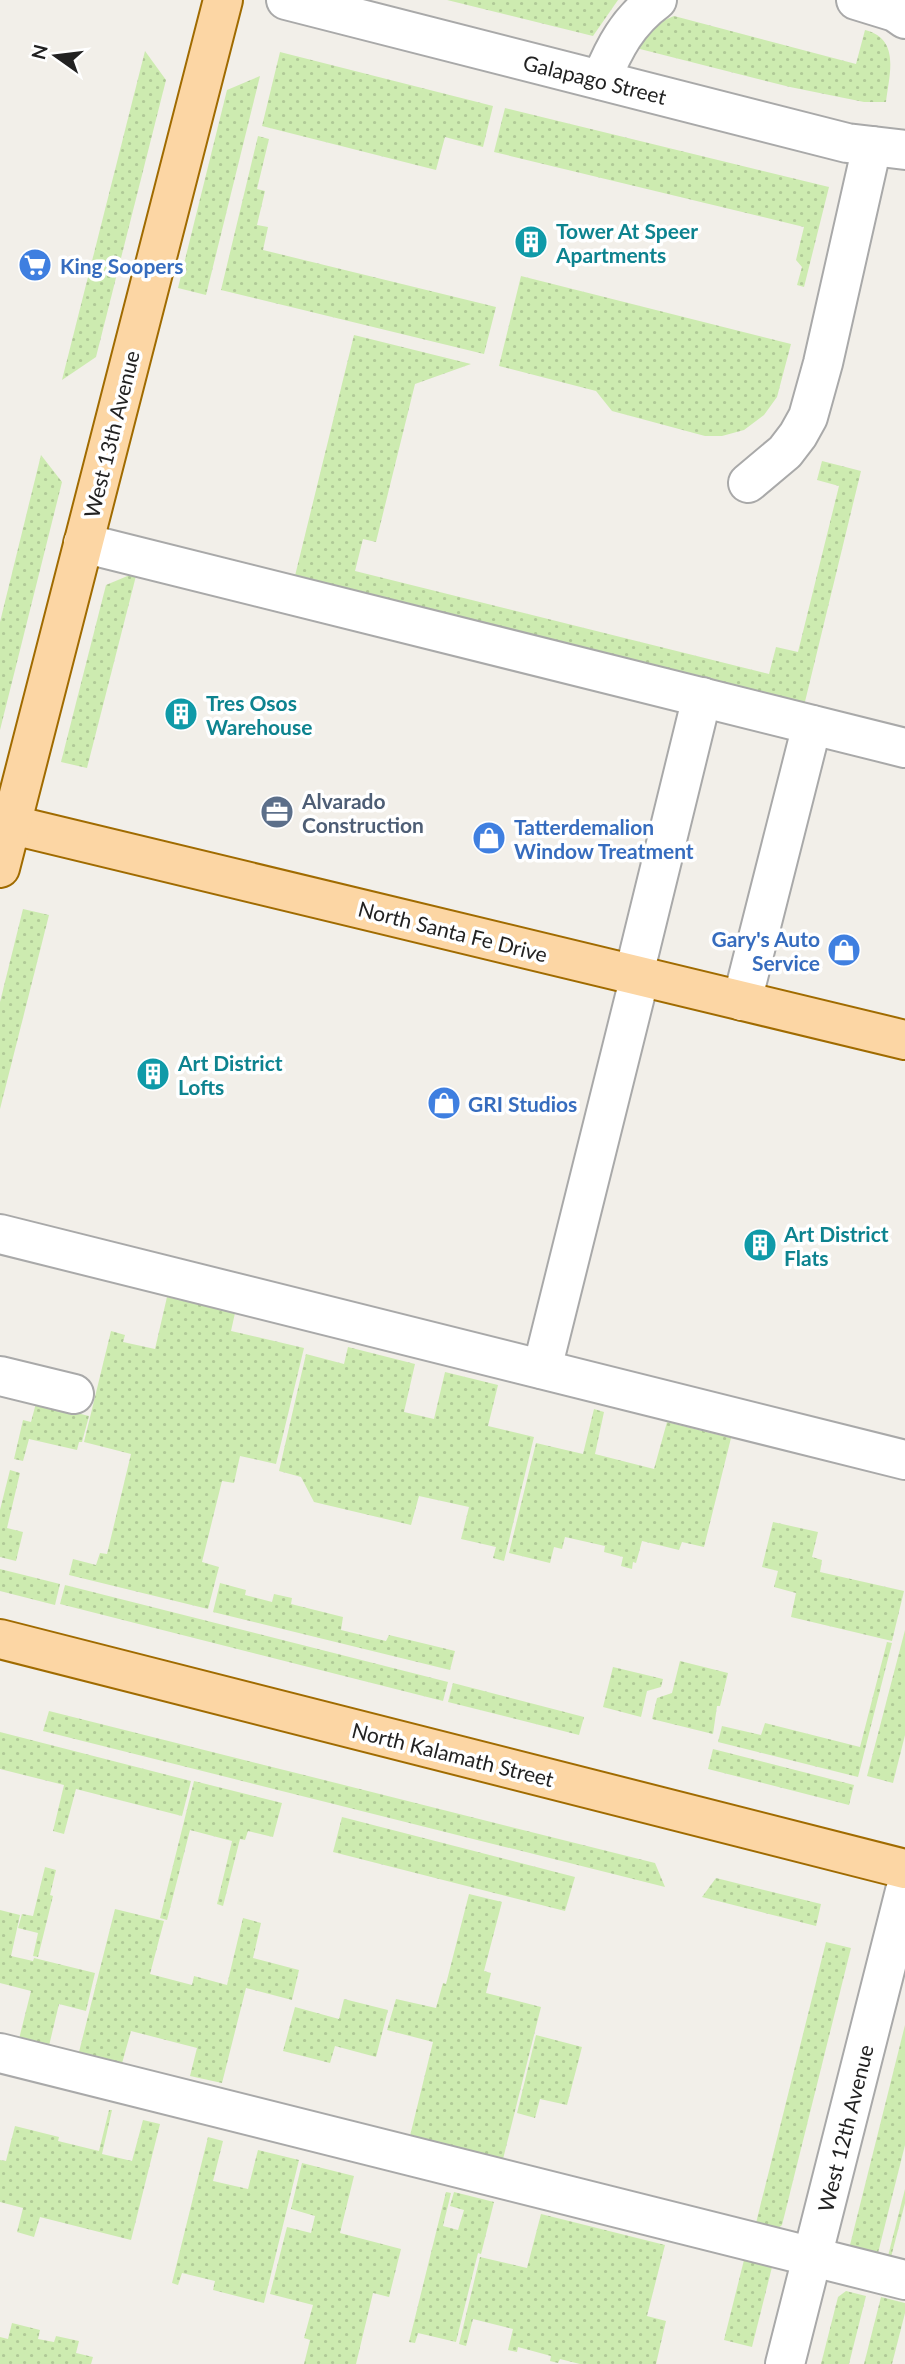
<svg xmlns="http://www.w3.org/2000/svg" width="905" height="2364" font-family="Lato,sans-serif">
	<defs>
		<pattern id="grass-dots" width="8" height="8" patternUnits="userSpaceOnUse" patternTransform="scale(1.75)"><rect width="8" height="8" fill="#cdebb0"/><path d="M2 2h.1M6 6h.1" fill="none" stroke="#b0c997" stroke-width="1.8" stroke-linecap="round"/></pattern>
	</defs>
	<rect width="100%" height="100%" fill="#f2efe9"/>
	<g fill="url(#grass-dots)">
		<polygon points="447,0 618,0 593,36"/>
		<path d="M674,16L856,64L865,30C901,39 889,75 886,102H864L790,87L636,48C647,32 656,23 674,16Z"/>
		<polygon points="145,51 166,80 96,357 62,380"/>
		<polygon points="280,52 493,106 483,147 445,137 436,170 262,126"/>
		<polygon points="260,76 206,295 178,288 227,90"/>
		<polygon points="505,108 829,187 804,287 797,285 802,267 796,260 804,227 494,152"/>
		<polygon points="258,136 269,139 257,189 265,191 257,225 268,227 263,250 496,307 484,354 221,290"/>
		<polygon points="521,276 791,344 777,397 764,415 744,430 722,436 705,436 612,411 596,391 499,366"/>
		<polygon points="354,335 471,364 415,384 376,542 363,539 355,571 769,674 776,647 798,652 839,486 817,480 822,461 861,471 803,710 293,584"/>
		<polygon points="41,455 62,482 0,730 0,622"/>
		<polygon points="137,572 87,768 61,762 106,585"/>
		<polygon points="23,909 49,915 0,1109 0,1002"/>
		<polygon points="167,1297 235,1313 231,1331 304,1348 276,1464 240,1456 234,1483 222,1481 202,1562 219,1567 208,1609 69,1575 73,1559 96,1565 100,1553 107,1554 131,1454 84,1442 111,1331 125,1335 123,1342 155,1349"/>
		<polygon points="348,1347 415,1364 404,1412 434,1419 445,1372 498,1385 488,1426 534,1437 504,1561 493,1558 496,1547 461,1539 469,1507 419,1496 411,1525 314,1502 301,1477 279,1471 306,1354 344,1364"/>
		<polygon points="36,1403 89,1416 82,1442 79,1442 77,1450 29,1439 23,1461 14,1459 23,1420 31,1422"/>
		<polygon points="594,1409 604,1412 595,1454 654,1469 667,1422 731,1438 704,1547 682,1542 679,1550 642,1541 636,1563 633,1562 632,1569 621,1566 623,1557 604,1552 605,1546 565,1537 562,1549 554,1547 550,1563 509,1553 536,1443 583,1454"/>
		<polygon points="10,1470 20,1473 7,1528 23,1532 16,1561 0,1557 0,1510"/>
		<polygon points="773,1522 818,1532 812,1557 822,1560 820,1572 904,1591 892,1641 791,1617 796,1593 774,1587 778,1571 762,1567"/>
		<polygon points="0,1569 60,1584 55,1605 0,1591"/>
		<polygon points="220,1583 246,1590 245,1595 272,1602 274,1594 292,1598 291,1604 343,1617 341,1630 386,1641 389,1635 455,1651 450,1670 213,1612"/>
		<polygon points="65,1585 448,1682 443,1701 60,1604"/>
		<polygon points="905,1630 905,1735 893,1783 867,1776"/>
		<polygon points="887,1642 892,1643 858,1777 718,1742 722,1726 761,1735 765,1723 860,1747"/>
		<polygon points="680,1661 728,1673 720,1706 717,1706 713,1734 652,1719 657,1698 672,1693"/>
		<polygon points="613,1667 663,1679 661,1687 647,1691 641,1717 603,1707"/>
		<polygon points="453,1683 584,1717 579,1735 448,1702"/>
		<polygon points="49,1711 655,1863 665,1887 43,1731"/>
		<polygon points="0,1732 191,1781 182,1816 76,1789 64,1834 53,1831 64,1785 0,1769"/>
		<polygon points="713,1749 854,1785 849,1805 708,1769"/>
		<polygon points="194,1781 282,1803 273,1837 248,1831 245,1840 240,1839 223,1906 217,1904 232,1841 190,1830 167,1920 160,1918"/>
		<polygon points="342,1817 575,1877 565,1911 333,1852"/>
		<polygon points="45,1867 56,1870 50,1895 53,1896 38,1957 33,1956 38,1933 18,1928 22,1914 33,1916"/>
		<polygon points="716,1878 821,1904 816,1926 702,1897"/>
		<polygon points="469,1894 502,1902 484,1971 491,1973 486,1993 541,2007 502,2163 409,2140 433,2042 387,2030 396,1999 436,2008 443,1983 446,1984"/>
		<polygon points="115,1909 164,1921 150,1974 192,1985 194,1976 227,1985 243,1918 261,1923 253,1958 299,1970 292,2000 246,1988 222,2083 190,2076 197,2048 131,2031 121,2067 78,2056"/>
		<polygon points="0,1910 20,1915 11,1956 33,1961 34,1958 95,1973 86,2011 59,2004 48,2050 18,2043 31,1991 0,1983"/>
		<polygon points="826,1942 851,1948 782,2225 774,2232 755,2227"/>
		<polygon points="344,1999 388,2010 376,2057 335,2046 330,2063 283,2051 295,2007 339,2019"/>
		<polygon points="905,2025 905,2145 877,2257 849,2249"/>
		<polygon points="536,2035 582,2047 567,2105 540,2099 535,2118 517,2113"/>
		<polygon points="109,2110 112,2110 102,2154 132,2161 143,2120 160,2124 131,2240 40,2217 34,2237 17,2232 23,2208 0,2202 0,2160 6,2161 15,2126 59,2137 58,2141 99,2151"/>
		<polygon points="208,2137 223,2141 213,2181 248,2189 258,2150 299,2160 264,2303 213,2290 215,2281 182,2273 178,2285 172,2283"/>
		<polygon points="302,2163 354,2176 340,2233 401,2249 389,2297 373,2293 356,2364 304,2364 310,2340 304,2338 313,2305 270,2294 287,2227 311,2233 315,2216 291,2209"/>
		<polygon points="905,2189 905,2203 890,2261 887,2260"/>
		<polygon points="446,2192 451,2193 443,2226 458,2230 464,2210 450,2206 454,2192 494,2202 481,2254 478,2253 456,2342 418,2333 415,2343 409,2342"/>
		<polygon points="541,2214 665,2245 647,2316 666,2321 656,2364 580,2364 560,2359 558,2363 550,2361 551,2356 518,2347 517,2352 508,2350 513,2329 473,2319 466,2346 459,2344 480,2257 527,2268"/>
		<polygon points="744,2260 772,2267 752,2347 724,2340"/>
		<polygon points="846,2291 866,2296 849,2364 821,2364 838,2297"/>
		<polygon points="881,2297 905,2303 905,2313 892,2364 864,2364"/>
		<polygon points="12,2323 40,2330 38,2339 54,2342 56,2336 79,2341 76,2353 93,2357 91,2364 0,2364 0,2337 8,2339"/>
	</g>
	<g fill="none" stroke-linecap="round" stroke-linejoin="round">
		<defs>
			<g id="minor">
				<polyline points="286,0 847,143 905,150"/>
				<polyline points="856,0 895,12 905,19"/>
				<path d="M601,80C614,48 628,21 657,0"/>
				<polyline points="748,483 785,452 798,435 808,417 823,363 872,146"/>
				<polyline points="83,543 905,748"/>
				<polyline points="634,974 702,697"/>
				<polyline points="742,1001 812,725"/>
				<polyline points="0,1234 905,1460"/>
				<polyline points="542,1369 640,976"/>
				<polyline points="0,1376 74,1394"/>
				<polyline points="0,2053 905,2280"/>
				<polyline points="785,2364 905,1891"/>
			</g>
			<g id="major">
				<polyline points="0,822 905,1040"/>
				<polyline points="0,868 223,0"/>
				<polyline points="0,1639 905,1869"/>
			</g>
		</defs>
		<use href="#minor" stroke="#a9a9a9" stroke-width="42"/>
		<use href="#major" stroke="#a06b00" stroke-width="42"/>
		<use href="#minor" stroke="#fff" stroke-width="38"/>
		<use href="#major" stroke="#fcd6a4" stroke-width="38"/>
	</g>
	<defs>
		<symbol id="building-disc" viewBox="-11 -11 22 22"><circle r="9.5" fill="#0f9aa8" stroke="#fff"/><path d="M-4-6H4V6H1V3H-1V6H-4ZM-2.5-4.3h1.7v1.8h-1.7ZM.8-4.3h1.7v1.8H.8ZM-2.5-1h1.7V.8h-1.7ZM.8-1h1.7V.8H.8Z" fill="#fff"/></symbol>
		<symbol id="supermarket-disc" viewBox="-11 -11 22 22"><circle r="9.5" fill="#3f7fe0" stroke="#fff"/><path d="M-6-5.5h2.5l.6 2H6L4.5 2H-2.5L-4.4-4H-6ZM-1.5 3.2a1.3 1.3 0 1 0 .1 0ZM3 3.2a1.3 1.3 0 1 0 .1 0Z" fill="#fff"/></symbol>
		<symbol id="office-disc" viewBox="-11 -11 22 22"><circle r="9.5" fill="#5c6f8a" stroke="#fff"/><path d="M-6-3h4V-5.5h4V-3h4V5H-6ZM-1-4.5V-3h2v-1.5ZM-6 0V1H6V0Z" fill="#fff"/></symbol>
		<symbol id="shop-disc" viewBox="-11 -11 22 22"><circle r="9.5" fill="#3f7fe0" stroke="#fff"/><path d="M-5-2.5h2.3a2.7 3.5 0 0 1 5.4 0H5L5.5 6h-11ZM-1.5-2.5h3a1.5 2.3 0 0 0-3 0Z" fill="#fff"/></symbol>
	</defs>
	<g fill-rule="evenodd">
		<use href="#building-disc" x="512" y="223" width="38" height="38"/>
		<use href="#supermarket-disc" x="16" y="246" width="38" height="38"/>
		<use href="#building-disc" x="162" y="695" width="38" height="38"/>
		<use href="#office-disc" x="258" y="793" width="38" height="38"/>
		<use href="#shop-disc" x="470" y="819" width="38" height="38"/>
		<use href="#shop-disc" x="825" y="931" width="38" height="38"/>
		<use href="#building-disc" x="134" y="1055" width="38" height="38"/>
		<use href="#shop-disc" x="425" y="1084" width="38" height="38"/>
		<use href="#building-disc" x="741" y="1226" width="38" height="38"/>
	</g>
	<g text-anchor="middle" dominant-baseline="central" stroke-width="7" stroke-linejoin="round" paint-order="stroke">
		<g font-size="21" fill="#222" stroke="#fff">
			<text transform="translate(595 79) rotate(14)">Galapago Street</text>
			<text transform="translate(111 434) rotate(-76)">West 13th Avenue</text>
			<text transform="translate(453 931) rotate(14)">North Santa Fe Drive</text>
			<text transform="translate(453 1754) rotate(14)">North Kalamath Street</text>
			<text transform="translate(845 2128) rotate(-76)">West 12th Avenue</text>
		</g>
		<g font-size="21" font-weight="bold" fill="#0d838f" stroke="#fff" text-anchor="start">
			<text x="556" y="230">Tower At Speer<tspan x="556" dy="24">Apartments</tspan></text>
			<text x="206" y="702">Tres Osos<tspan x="206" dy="24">Warehouse</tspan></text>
			<text x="178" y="1062">Art District<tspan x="178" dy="24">Lofts</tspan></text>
			<text x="784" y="1233">Art District<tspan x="784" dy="24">Flats</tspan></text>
		</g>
		<g font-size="21" font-weight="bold" fill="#366cbe" stroke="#fff" text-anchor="start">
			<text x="60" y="265">King Soopers</text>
			<text x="514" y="826">Tatterdemalion<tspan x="514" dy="24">Window Treatment</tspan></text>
			<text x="820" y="938" text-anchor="end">Gary's Auto<tspan x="820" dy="24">Service</tspan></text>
			<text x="468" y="1103">GRI Studios</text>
		</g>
		<g font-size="21" font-weight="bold" fill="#4e5e75" stroke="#fff" text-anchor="start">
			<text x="302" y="800">Alvarado<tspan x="302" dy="24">Construction</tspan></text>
		</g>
	</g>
	<g transform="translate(56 56) rotate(284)" stroke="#ffffff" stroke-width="5" paint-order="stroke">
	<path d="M0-5L12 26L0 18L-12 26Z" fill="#222222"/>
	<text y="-10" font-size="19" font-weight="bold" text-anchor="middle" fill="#222222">N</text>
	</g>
</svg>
